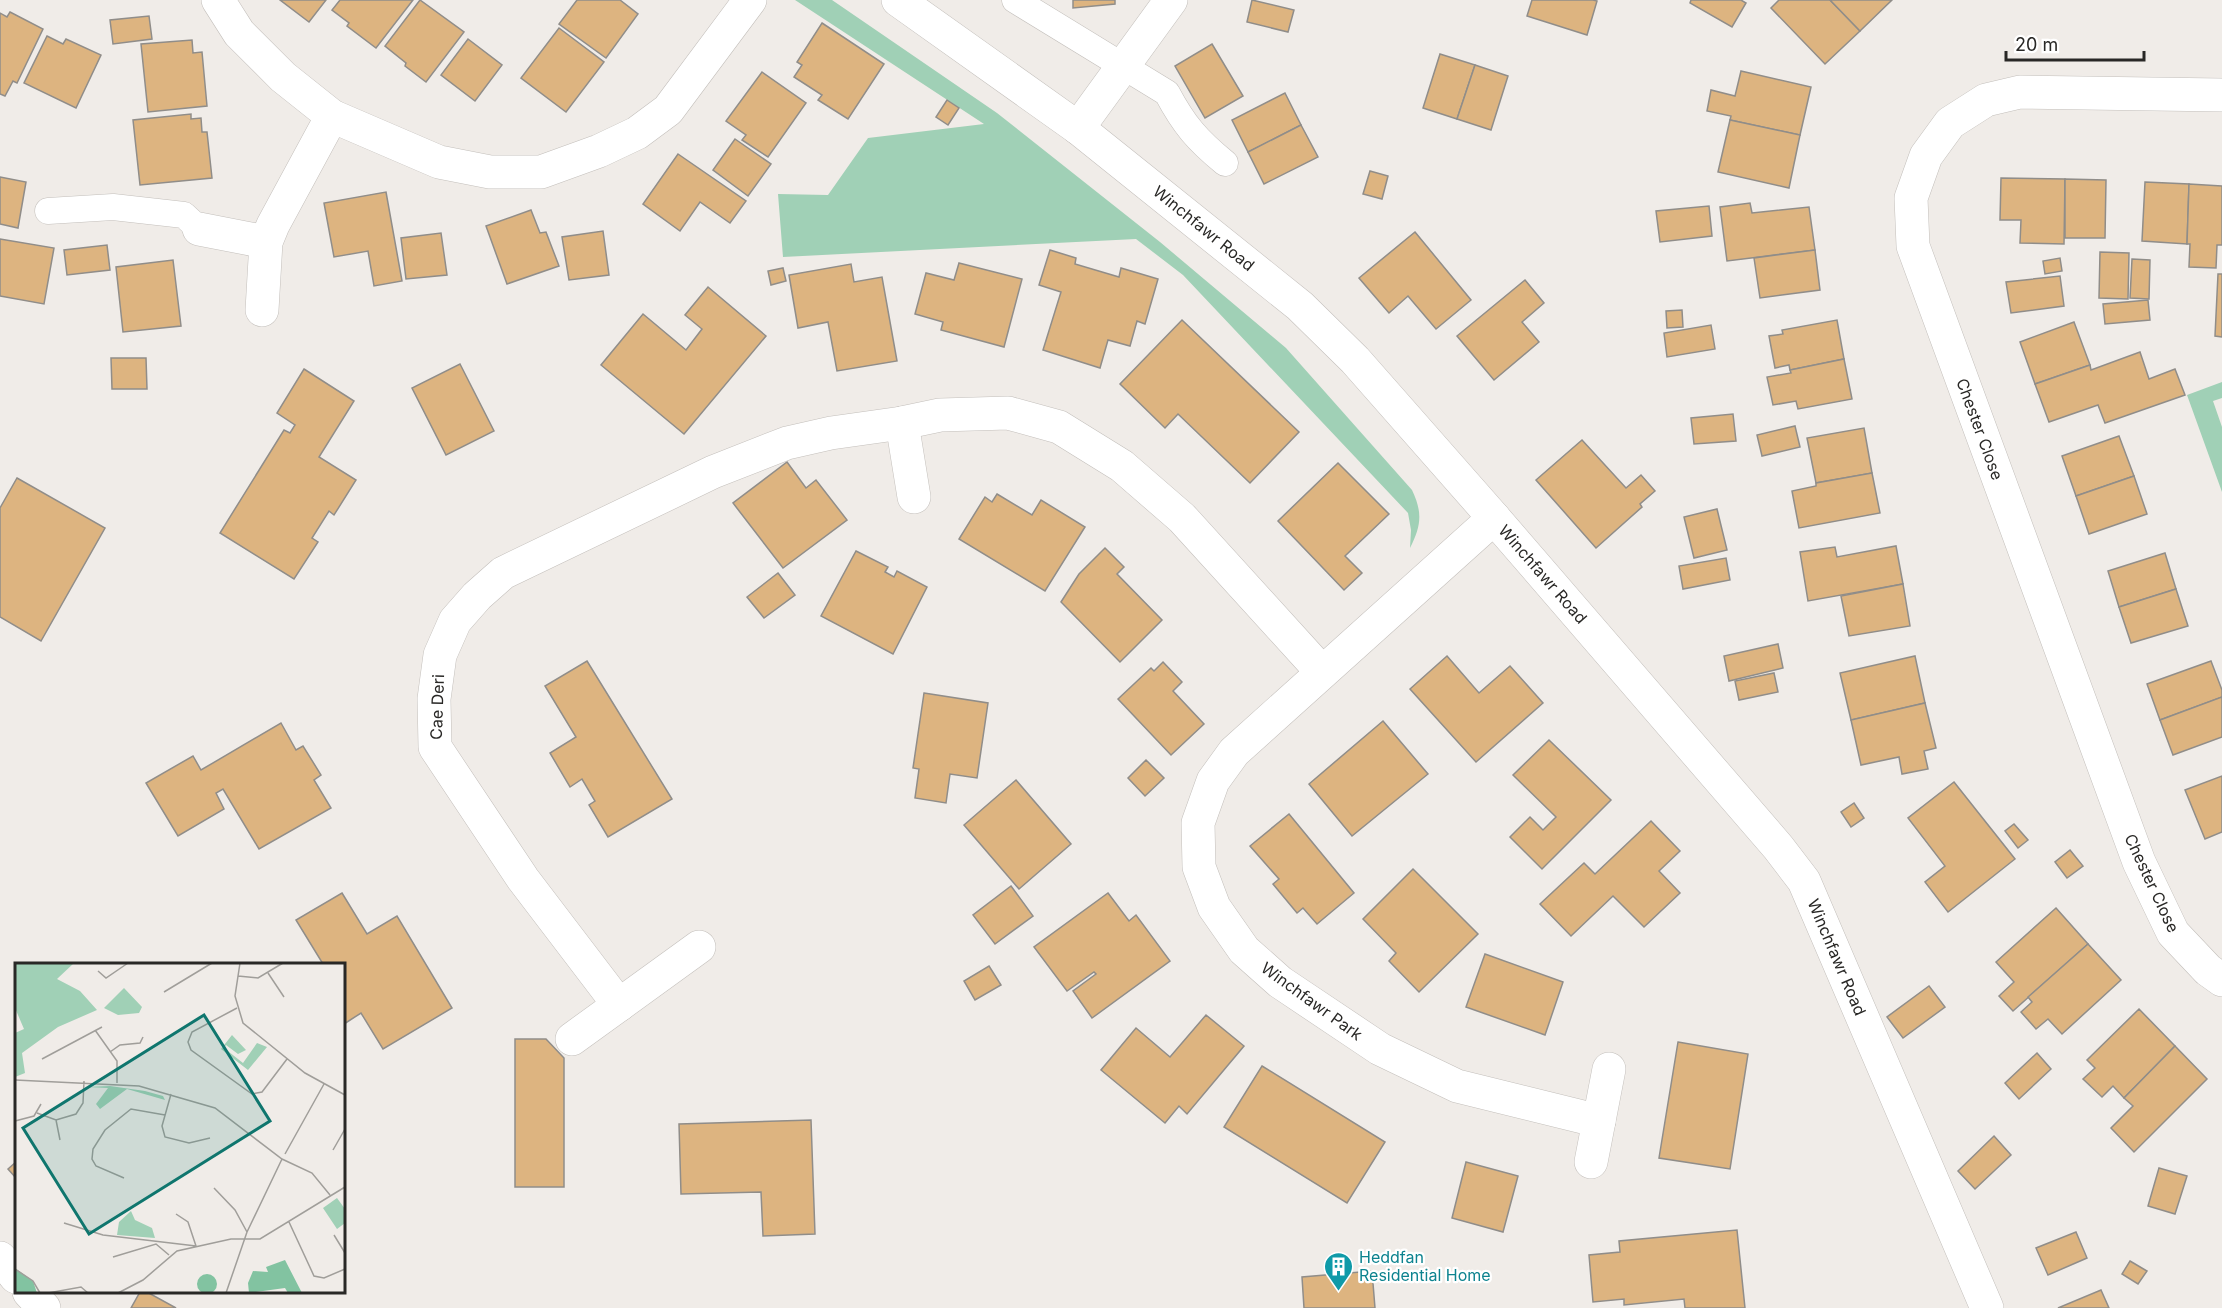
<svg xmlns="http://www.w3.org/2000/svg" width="2222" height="1308" font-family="Inter,sans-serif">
	<rect width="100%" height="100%" fill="#f0ece8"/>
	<g fill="#a0d0b6">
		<path d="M795,0H832L997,113L1160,242L1286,348L1412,490C1423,513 1421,526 1410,548L1411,530L1408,513L1183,275L1136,239L783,257L778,194L828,195L868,138L984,124Z"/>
		<polygon points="2222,382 2222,398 2213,401 2222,427 2222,492 2187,395"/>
	</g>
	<g fill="#ddb480" stroke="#908d89" stroke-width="1.5">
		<polygon points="280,0 326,0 309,22"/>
		<polygon points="340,0 413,0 376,48 347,26 349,23 332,10"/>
		<polygon points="420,0 464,32 426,82 405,66 406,63 385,46"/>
		<polygon points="577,0 620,0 638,14 606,58 559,24"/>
		<polygon points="1073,0 1115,0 1115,4 1073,8"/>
		<polygon points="1252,0 1294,10 1288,32 1247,22"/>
		<polygon points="1532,0 1593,0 1597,1 1587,35 1527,16"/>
		<polygon points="1691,0 1741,0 1746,3 1732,27 1690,3"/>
		<polygon points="1779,0 1830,0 1860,31 1825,64 1771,8"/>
		<polygon points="1830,0 1892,0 1860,31"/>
		<polygon points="10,12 43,29 17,83 13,81 5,96 0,94 0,13 7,17"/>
		<polygon points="149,16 152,39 113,44 110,20"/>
		<polygon points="822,23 884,64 848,119 818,100 822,95 794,77 802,65 797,62"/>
		<polygon points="559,28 604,62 566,112 521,78"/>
		<polygon points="47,36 63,44 66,39 101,55 76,108 24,83"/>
		<polygon points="468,39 502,65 475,101 441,75"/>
		<polygon points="192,40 193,53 202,52 207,106 148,112 141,44"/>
		<polygon points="1212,44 1243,96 1205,118 1175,66"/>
		<polygon points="1440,54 1475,65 1457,119 1423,108"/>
		<polygon points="1475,65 1508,76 1491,130 1457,119"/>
		<polygon points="1741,71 1811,87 1800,135 1730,120 1731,116 1707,111 1711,90 1735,96"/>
		<polygon points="762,72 806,103 768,157 742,140 746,135 726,121"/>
		<polygon points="1285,93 1301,125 1248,152 1232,120"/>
		<polygon points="947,100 959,108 948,125 936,117"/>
		<polygon points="191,114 191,119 201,118 202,132 207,132 212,178 140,185 133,120"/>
		<polygon points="1730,120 1800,135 1789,188 1718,172"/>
		<polygon points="1301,125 1318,157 1264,184 1248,152"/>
		<polygon points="735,139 771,164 748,196 713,170"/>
		<polygon points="678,154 746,201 730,223 700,202 680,231 643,204"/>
		<polygon points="1370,171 1388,176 1382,199 1363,194"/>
		<polygon points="0,177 26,182 18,228 0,224"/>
		<polygon points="2001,178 2065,179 2064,244 2020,243 2021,220 2000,220"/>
		<polygon points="2065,179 2106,180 2105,238 2065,238"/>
		<polygon points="2145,182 2189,184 2187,244 2142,241"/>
		<polygon points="2189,184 2222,186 2222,245 2217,245 2216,268 2189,267 2190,244 2187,244"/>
		<polygon points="386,192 402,281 374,286 368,251 334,257 324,203"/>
		<polygon points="1750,203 1752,213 1809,207 1815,250 1727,261 1720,207"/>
		<polygon points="1709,206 1712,236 1660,242 1656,211"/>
		<polygon points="531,210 540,233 546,232 559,266 507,284 486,226"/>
		<polygon points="603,231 609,275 569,280 562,237"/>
		<polygon points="1415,232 1471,300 1436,329 1408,296 1389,313 1359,278"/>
		<polygon points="441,233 447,275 406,279 401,238"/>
		<polygon points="0,239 54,248 44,304 0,296"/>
		<polygon points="107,245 110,270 67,275 64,250"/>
		<polygon points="1050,250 1076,258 1075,264 1119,277 1121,268 1158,279 1145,324 1137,321 1130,346 1108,340 1100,368 1043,350 1061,292 1039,285"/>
		<polygon points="1815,250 1820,290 1760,298 1754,258"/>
		<polygon points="2100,252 2129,253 2128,299 2099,298"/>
		<polygon points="2060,258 2062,271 2045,274 2043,261"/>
		<polygon points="2132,259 2150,260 2149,299 2130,298"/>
		<polygon points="173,260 181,326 123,332 116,267"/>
		<polygon points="959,263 1022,279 1004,347 941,330 943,322 915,314 926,273 954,280"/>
		<polygon points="851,264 854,282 882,277 897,361 837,371 828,322 798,328 789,275"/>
		<polygon points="783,268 786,281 771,285 768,271"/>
		<polygon points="2218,274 2222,274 2222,337 2215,336"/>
		<polygon points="2060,276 2064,306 2011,313 2006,282"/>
		<polygon points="1525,280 1544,303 1522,322 1539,342 1494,380 1457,336"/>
		<polygon points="708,287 766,336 684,434 601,365 643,314 686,350 702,329 685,315"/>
		<polygon points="2148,300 2150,320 2105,324 2103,304"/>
		<polygon points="1682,310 1683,327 1667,328 1666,311"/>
		<polygon points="1182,320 1299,432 1250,483 1178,414 1165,428 1120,384"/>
		<polygon points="1837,320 1844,359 1790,370 1789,365 1775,368 1769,336 1783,334 1782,330"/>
		<polygon points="2074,322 2090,365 2035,384 2020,342"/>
		<polygon points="1711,325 1715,349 1667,357 1664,333"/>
		<polygon points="2140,352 2149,379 2175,369 2185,395 2105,423 2098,405 2049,422 2035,384 2090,365 2091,370"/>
		<polygon points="111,358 146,358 147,389 112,389"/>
		<polygon points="1844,359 1852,399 1798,409 1796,401 1773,405 1767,377 1791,373 1790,370"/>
		<polygon points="460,364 494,431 446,455 412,388"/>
		<polygon points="304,369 354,401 319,457 356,480 334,515 329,511 312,538 318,542 294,579 220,533 284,430 290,433 295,425 277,413"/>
		<polygon points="1733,414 1736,441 1694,444 1691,418"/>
		<polygon points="1795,426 1800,447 1762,456 1757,435"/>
		<polygon points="1864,428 1872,473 1816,483 1807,438"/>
		<polygon points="2119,436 2134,476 2076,496 2062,456"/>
		<polygon points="1582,440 1626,488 1641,475 1655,491 1640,504 1642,507 1596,548 1536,480"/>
		<polygon points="787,462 806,488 816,480 847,520 783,568 733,503"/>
		<polygon points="1338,463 1389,514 1345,556 1362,573 1344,590 1278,521"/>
		<polygon points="1872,473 1880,513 1799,528 1792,491 1816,486 1816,483"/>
		<polygon points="2134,476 2147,514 2089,534 2076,496"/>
		<polygon points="17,478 105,528 41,641 0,617 0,508"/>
		<polygon points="997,494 1032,515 1041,500 1085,527 1045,591 959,539 985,497 992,502"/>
		<polygon points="1717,509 1727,550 1694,558 1684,517"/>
		<polygon points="1896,546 1903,584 1808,601 1800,552 1835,547 1837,557"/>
		<polygon points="1105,548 1124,567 1117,574 1162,620 1120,662 1061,602 1079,574"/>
		<polygon points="856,551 888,567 885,572 894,577 897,571 927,587 893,654 821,616"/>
		<polygon points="2165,553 2176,589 2119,607 2108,571"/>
		<polygon points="1726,558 1730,580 1683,589 1679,566"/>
		<polygon points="778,573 795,595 764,618 747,597"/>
		<polygon points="1903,584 1910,626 1849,636 1841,596"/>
		<polygon points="2176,589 2188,626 2131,643 2119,607"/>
		<polygon points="1778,644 1783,668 1729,681 1724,656"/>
		<polygon points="1447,656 1479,693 1510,666 1543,703 1476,762 1410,689"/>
		<polygon points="1915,656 1925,703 1851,720 1840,673"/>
		<polygon points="587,661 672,799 608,837 589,805 595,801 582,779 570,787 550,753 576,737 545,686"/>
		<polygon points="2211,661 2222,690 2222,697 2160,720 2147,684"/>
		<polygon points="1163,662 1182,682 1173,691 1204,724 1171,755 1118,699 1151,668 1154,671"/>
		<polygon points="1774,673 1778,692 1739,700 1735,681"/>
		<polygon points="924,693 988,703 977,778 950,774 946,803 915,798 919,769 913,768"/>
		<polygon points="2222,697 2222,737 2173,755 2160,720"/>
		<polygon points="1925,703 1936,748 1924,751 1928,769 1902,774 1899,757 1861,765 1851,720"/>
		<polygon points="1383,721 1428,774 1352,836 1309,784"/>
		<polygon points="281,723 296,750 303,746 321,775 314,780 331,808 259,849 223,789 216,793 224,809 178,836 146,783 193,756 201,770"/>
		<polygon points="1549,740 1611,800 1542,869 1510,837 1530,817 1543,830 1556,817 1513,775"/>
		<polygon points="1146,760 1164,778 1145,796 1128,778"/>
		<polygon points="2222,776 2222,832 2205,839 2185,790"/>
		<polygon points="1016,780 1071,844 1019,889 964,825"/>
		<polygon points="1954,782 2015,859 1948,912 1925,882 1945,866 1908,818"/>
		<polygon points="1854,803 1864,818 1851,827 1841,812"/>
		<polygon points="1289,814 1354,893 1317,924 1303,908 1297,913 1273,884 1279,879 1250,846"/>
		<polygon points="1651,821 1680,851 1659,871 1680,893 1644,927 1613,896 1571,936 1540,904 1584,863 1595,874"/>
		<polygon points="2014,824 2028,840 2018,848 2005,831"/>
		<polygon points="2070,850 2083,866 2067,878 2055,862"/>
		<polygon points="1413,869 1478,934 1419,992 1389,961 1396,953 1363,919"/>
		<polygon points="1011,886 1033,916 995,944 973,915"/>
		<polygon points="342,893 367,934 397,916 452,1008 383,1049 361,1013 344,1024 344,964 323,964 296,920"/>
		<polygon points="1108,893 1129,921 1136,915 1170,961 1092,1018 1073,991 1096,974 1094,972 1067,991 1034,947"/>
		<polygon points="2056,908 2088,944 2013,1011 1999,996 2014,982 1996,962"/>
		<polygon points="2088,944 2121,980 2062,1034 2048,1019 2036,1029 2021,1012 2032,1002 2028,997"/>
		<polygon points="1485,954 1563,982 1545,1035 1466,1007"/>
		<polygon points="989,966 1001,985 975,1000 964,981"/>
		<polygon points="1929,986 1945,1007 1903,1038 1887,1017"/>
		<polygon points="2139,1009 2175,1046 2124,1098 2113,1086 2102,1097 2083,1079 2095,1068 2087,1060"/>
		<polygon points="1206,1015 1244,1046 1187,1114 1179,1106 1165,1123 1101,1070 1136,1028 1170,1057"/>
		<polygon points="515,1039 546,1039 564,1058 564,1187 515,1187"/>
		<polygon points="1678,1042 1748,1054 1730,1169 1659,1158"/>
		<polygon points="2175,1046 2207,1079 2134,1152 2111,1128 2133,1106 2124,1098"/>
		<polygon points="2037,1053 2051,1069 2019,1099 2005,1083"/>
		<polygon points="1262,1066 1385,1142 1347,1203 1224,1127"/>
		<polygon points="811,1120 815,1234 763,1236 761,1192 681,1194 679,1124"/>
		<polygon points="1994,1136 2011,1155 1975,1189 1958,1171"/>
		<polygon points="16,1162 16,1178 8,1169"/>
		<polygon points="1466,1162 1518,1176 1503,1232 1452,1218"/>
		<polygon points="2159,1168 2187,1176 2175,1214 2148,1206"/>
		<polygon points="1737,1230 1745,1308 1685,1308 1684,1299 1624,1305 1624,1299 1593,1302 1589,1255 1620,1252 1619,1241"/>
		<polygon points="2076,1232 2087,1258 2048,1275 2036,1248"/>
		<polygon points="2130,1261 2147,1271 2138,1284 2122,1274"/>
		<polygon points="1372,1271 1375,1308 1304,1308 1302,1277"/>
		<polygon points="2101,1290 2109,1308 2058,1308"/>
		<polygon points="140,1292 147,1292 176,1308 131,1308"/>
	</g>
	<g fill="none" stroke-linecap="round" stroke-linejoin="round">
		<defs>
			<g id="lane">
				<path d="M1015,0L1167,93C1184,125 1197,140 1225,163"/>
				<polyline points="48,211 113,207 184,215 199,229"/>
			</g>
			<g id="street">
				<polyline points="218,0 239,33 283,77 332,116 439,162 490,172 541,172 599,151 637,133 668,110 750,0"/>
				<polyline points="898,0 1078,128 1300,306 1355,360 1494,518 1778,847 1804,881 1987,1308"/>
				<polyline points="2222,95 2020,92 1986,100 1950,123 1926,156 1911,198 1913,246 2139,862 2173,933 2208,970 2222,980"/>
				<polyline points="1078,128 1171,0"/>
				<polyline points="199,229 266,242"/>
				<polyline points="262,310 266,242 273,225 332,116"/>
				<polyline points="902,423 914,497"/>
				<polyline points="1494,518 1234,752 1213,781 1198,823 1199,867 1214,907 1244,950 1280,982 1380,1049 1457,1086 1599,1121"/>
				<polyline points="619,1005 523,879 435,747 434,699 440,655 455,621 477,596 503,573 713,472 787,443 831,433 902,423 940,415 1008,413 1059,427 1122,466 1182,518 1322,672"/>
				<polyline points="572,1039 699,947"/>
				<polyline points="1591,1162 1609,1069"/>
				<polyline points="0,1258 16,1277"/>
				<polyline points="29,1292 44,1308"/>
			</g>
		</defs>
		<use href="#lane" stroke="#c3bfbb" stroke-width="27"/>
		<use href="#street" stroke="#c3bfbb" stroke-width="34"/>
		<use href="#lane" stroke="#fff" stroke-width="26"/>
		<use href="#street" stroke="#fff" stroke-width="33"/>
	</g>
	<defs>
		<symbol id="building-pin" viewBox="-11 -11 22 30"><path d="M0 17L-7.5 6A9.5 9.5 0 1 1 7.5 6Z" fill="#0f9aa8" stroke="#fff"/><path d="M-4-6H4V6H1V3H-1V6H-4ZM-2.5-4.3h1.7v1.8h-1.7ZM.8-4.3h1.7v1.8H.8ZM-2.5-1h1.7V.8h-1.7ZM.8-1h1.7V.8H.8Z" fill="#fff"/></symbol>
	</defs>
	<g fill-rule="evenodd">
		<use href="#building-pin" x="1322" y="1250" width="33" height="45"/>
	</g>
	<g text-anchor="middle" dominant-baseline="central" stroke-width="4.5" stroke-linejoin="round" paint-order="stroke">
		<g font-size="16" fill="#292826" stroke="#fff">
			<text transform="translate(1204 228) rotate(39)">Winchfawr Road</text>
			<text transform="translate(1980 429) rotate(70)">Chester Close</text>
			<text transform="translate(1543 574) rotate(49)">Winchfawr Road</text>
			<text transform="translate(437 707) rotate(-88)">Cae Deri</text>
			<text transform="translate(2152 883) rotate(65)">Chester Close</text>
			<text transform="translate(1837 957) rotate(67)">Winchfawr Road</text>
			<text transform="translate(1312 1001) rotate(36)">Winchfawr Park</text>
		</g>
		<g font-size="16" fill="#0d838f" stroke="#fff" text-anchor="start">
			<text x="1359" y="1257">Heddfan<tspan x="1359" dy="18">Residential Home</tspan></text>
		</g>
	</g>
	<g transform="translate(15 963)">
		<rect width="330" height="330" fill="#f0ece8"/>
		<path d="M0,0H59L42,16L65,28L82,47L43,64L7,90L10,110L0,114V70L9,66L0,45ZM109,25L127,44L124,50L103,52L89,45ZM217,72L231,87L223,91L211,82L209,85L228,100L242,80L252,84L233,107L206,86ZM95,123L130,128L148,133L150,137L112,126L85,146L81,141L93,125L72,124ZM322,235L330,246V260L322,266L308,245ZM116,248L120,257L137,265L140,275L102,272L104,259Z" fill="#a0d0b6"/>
		<path d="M270,297L287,330H273L270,325L234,330L233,320L238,308L253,309L251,304ZM0,305L18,318L22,330H0ZM182 321a10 10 0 1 1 20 0a10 10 0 1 1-20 0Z" fill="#82c3a1"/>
		<path fill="none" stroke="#a09e9a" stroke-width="1.5" d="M225,0L220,33L228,60L290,110L330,132M83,8L91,15L113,0M253,10L269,34M223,13L243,15L268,0M149,29L197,0M222,45L177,69L173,79L176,87L237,131L247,129L272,96M80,67L102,98V120M95,89L105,82L125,80L128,74M27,96L87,64M0,117L124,123L200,145L267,196L297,210L315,232M156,131L147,163L150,174L174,180L195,175M22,150L41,157L61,151L68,140L69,118M41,157L45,177M0,158L19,153L26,141M318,187L330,166M270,191L309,121M109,215L81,203L77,196L78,186L90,167L116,146L150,152M199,225L220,247L232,269M161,251L173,259L181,283M274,259L299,313L309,315L330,306M49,260L88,272L181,283M319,272L330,290M98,294L141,281L154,292M0,306L18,318L25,330M33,330L66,324L73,330M103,330L128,317L162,288L216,276H245L330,224M211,330L232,269L267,196"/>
		<path fill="#0f766e" fill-opacity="0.15" stroke="#0f766e" stroke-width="3" d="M189,52L255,158L74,271L8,165Z"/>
		<rect width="330" height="330" fill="none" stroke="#292826" stroke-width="3"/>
	</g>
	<path d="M2006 51v9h138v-9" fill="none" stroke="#292826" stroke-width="3"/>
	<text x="2015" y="51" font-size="18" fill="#292826" stroke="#ffffff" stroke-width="4.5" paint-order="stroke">20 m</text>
</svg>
